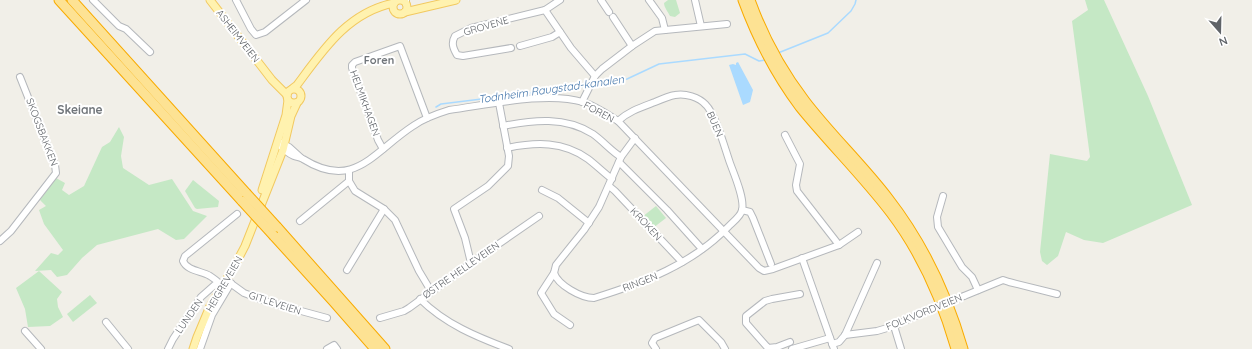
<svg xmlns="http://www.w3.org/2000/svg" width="1252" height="349" font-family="Quicksand,sans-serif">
	<rect width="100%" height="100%" fill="#f1efe8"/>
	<g fill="#c5e8c5">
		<path d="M668,0H676L680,13L675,17L670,16C668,12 664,7 664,3Z"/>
		<polygon points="1085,0 1104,0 1148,96 1192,205 1103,243 1084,240 1066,232 1058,256 1047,265 1042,261 1040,252 1050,154 1087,161 1090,157 1072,21 1088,10"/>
		<polygon points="119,127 124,137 121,156 123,168 149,185 172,179 193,211 207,216 184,239 176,240 158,229 97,245 82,258 67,275 57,277 51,270 35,271 51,253 58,255 63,250 44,224 39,210 46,206 40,200 56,178 65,183 62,190 69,195 84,186 102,147 110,142"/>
		<polygon points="193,180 219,201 218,207 197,209 195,208 185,191"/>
		<polygon points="656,206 666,218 653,228 642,217"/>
		<polygon points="39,271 62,292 57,299 58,307 63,317 50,326 28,327 25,309 16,288"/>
		<polygon points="90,295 97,303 73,322 67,314"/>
	</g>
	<polygon fill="#aadaff" points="738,62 753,90 750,102 743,105 729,65 733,64 736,65 736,63"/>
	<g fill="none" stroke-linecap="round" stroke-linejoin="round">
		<g stroke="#aadaff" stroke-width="1.5">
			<polyline points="778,53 828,33 851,11 855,4 856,0"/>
			<polyline points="594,85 627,79 659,64 745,54 759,61 766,60"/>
			<polyline points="436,107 441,104 588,86"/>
		</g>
		<defs>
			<g id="minor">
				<polyline points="93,0 119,26 126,29 150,52"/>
				<polyline points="236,0 251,29 256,35 265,32 306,0"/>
				<polyline points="601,0 609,12"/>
				<polyline points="649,0 662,18 665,30"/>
				<polyline points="695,0 701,26"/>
				<polyline points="406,4 406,0"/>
				<polyline points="545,10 571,48 595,76"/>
				<polyline points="613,17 632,46"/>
				<polyline points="520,46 552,37 560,32"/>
				<path d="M511,48L463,56L457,55C453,48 451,43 455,36L471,28L545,10L560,0"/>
				<polyline points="582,102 595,76 602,69 632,46 655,31 727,24"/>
				<path d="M503,126C533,120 565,116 593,134C603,141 611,151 621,157"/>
				<polyline points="785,135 800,164 796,185 797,191 839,245"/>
				<path d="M278,143C283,149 287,153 294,156C297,157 300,157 303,159C354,191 373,152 413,126C424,118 436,114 449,110C487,105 547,91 583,102C596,106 607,114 618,121L759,268L764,271L773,269L839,245L858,232"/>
				<polyline points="281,143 289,147 300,157"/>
				<path d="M507,148C536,142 563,141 588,159C596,165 604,173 612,179"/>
				<polyline points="383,149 378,140 352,68 352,65 355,62 400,46 427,118"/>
				<polyline points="619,162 667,210 702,249"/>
				<polyline points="349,181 355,191 384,209 395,220 419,271 431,291"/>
				<polyline points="609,186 615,191 682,262"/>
				<polyline points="542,190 558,198 589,223"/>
				<polyline points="943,196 937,217 938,227 962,267 972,277 978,290"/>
				<polyline points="742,210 750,212 753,218 771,264"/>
				<polyline points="300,221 349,181 349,170"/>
				<polyline points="0,241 11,231 56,173 55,165 20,77"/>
				<polyline points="802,258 834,349"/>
				<polyline points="471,263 465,238 454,209 488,186 508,166 509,156 499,103"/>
				<polyline points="347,270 384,209"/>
				<path d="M554,273C558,285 581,298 594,298C643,283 693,264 729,226C733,222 741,216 742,210C745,199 734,174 730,163C725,149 716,115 706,105C699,97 685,93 675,95C669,96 662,99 655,102C642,107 629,111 618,121"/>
				<polyline points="226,280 244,293 268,302 327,318"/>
				<polyline points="964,296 1003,280 1009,282 1057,294"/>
				<path d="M420,299C445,324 477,337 509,349"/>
				<polyline points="380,318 404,311 409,308 471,263 539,216"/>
				<polyline points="106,322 128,349"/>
				<polyline points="570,325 554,314 541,293 554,273 556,265 584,230 599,207 621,157 635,138"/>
				<polyline points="894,326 901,349"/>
				<polyline points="25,331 41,349"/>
				<polyline points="845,335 877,331 894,326 924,312"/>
				<polyline points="790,342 777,347 768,348 746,323 746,316 765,301 772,299 800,294"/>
				<polyline points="832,344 839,342 845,335 877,263"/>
				<path d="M168,349L173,339L201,297L218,282C216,280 213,278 210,276C202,271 187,271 183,261L185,256L237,214"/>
				<polyline points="200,349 212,315 231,283"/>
				<polyline points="327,349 334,345 337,349"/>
				<polyline points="656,349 652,343 655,338 699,320 721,342 725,349"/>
				<polyline points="792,349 830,338"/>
			</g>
			<g id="major">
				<polyline points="210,0 272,80 287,95"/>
				<circle cx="400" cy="7" r="7"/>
				<polyline points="405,12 456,0"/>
				<path d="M293,88L297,85C323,50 348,12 394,3"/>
				<circle cx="294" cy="96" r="7"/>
				<polyline points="262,190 286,115 288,100"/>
				<polyline points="193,349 197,337 210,306 234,267 245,246 283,150 291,116 297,103"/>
			</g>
			<g id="highway">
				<polyline points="59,0 242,201"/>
				<polyline points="72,0 246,193"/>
				<path d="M743,0C757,38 776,75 800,107C829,143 863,176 891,213C922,254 942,300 956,349"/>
				<path d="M750,0C763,36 782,71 805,101C831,135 862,164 888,198C923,243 947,294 963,349"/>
				<polyline points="277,227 385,349"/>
				<polyline points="274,236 333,301 375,349"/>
			</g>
		</defs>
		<use href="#minor" stroke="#b5b8bc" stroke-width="8"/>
		<use href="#major" stroke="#f2c960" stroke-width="9"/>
		<use href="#highway" stroke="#f9ab00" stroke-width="11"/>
		<use href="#minor" stroke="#fff" stroke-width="6"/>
		<use href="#major" stroke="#fff2af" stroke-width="7"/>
		<use href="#highway" stroke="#fde293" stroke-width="9"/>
		<defs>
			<polyline id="minor-bridge" points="924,312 964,296"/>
			<g id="highway-bridge">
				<polyline points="246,193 277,227"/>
				<polyline points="242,201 274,236"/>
			</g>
		</defs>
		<use href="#minor-bridge" stroke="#b5b8bc" stroke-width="8" stroke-linecap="butt"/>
		<use href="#highway-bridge" stroke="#f9ab00" stroke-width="11" stroke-linecap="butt"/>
		<use href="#minor-bridge" stroke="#fff" stroke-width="6"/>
		<use href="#highway-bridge" stroke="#fde293" stroke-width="9"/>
	</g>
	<g text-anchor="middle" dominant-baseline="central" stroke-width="4" stroke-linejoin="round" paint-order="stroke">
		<g font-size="10" fill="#5f6368" stroke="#fff">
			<text transform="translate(486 26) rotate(-16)">GROVENE</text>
			<text transform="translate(238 36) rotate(52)">ASHEIMVEIEN</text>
			<text transform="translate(365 103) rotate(70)">HELMIKHAGEN</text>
			<text transform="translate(599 112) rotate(28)">FOREN</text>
			<text transform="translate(715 124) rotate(67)">BUEN</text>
			<text transform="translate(42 132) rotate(69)">SKOGSBAKKEN</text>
			<text transform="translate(646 224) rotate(47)">KROKEN</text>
			<text transform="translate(461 270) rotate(-35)">ØSTRE HELLEVEIEN</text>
			<text transform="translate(640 282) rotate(-21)">RINGEN</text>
			<text transform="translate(224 284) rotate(-60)">HEIGREVEIEN</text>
			<text transform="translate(275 303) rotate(18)">GITLEVEIEN</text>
			<text transform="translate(924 312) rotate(-22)">FOLKVORDVEIEN</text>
			<text transform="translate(189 316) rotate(-55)">LUNDEN</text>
		</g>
		<g font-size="11" font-weight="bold" fill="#70757a" stroke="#fff">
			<text x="379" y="60">Foren</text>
		</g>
		<g font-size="11" font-style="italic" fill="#4174aa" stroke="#fff">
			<text transform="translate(551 89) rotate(-8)">Todnheim Raugstad-kanalen</text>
		</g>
		<g font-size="12" font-weight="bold" fill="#70757a" stroke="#fff">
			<text x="80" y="109">Skeiane</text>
		</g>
	</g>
	<g transform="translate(1220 32) rotate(160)" stroke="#ffffff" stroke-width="3" paint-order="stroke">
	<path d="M0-3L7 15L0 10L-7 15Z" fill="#5f6368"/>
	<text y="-6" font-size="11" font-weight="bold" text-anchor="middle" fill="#5f6368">N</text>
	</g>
</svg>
